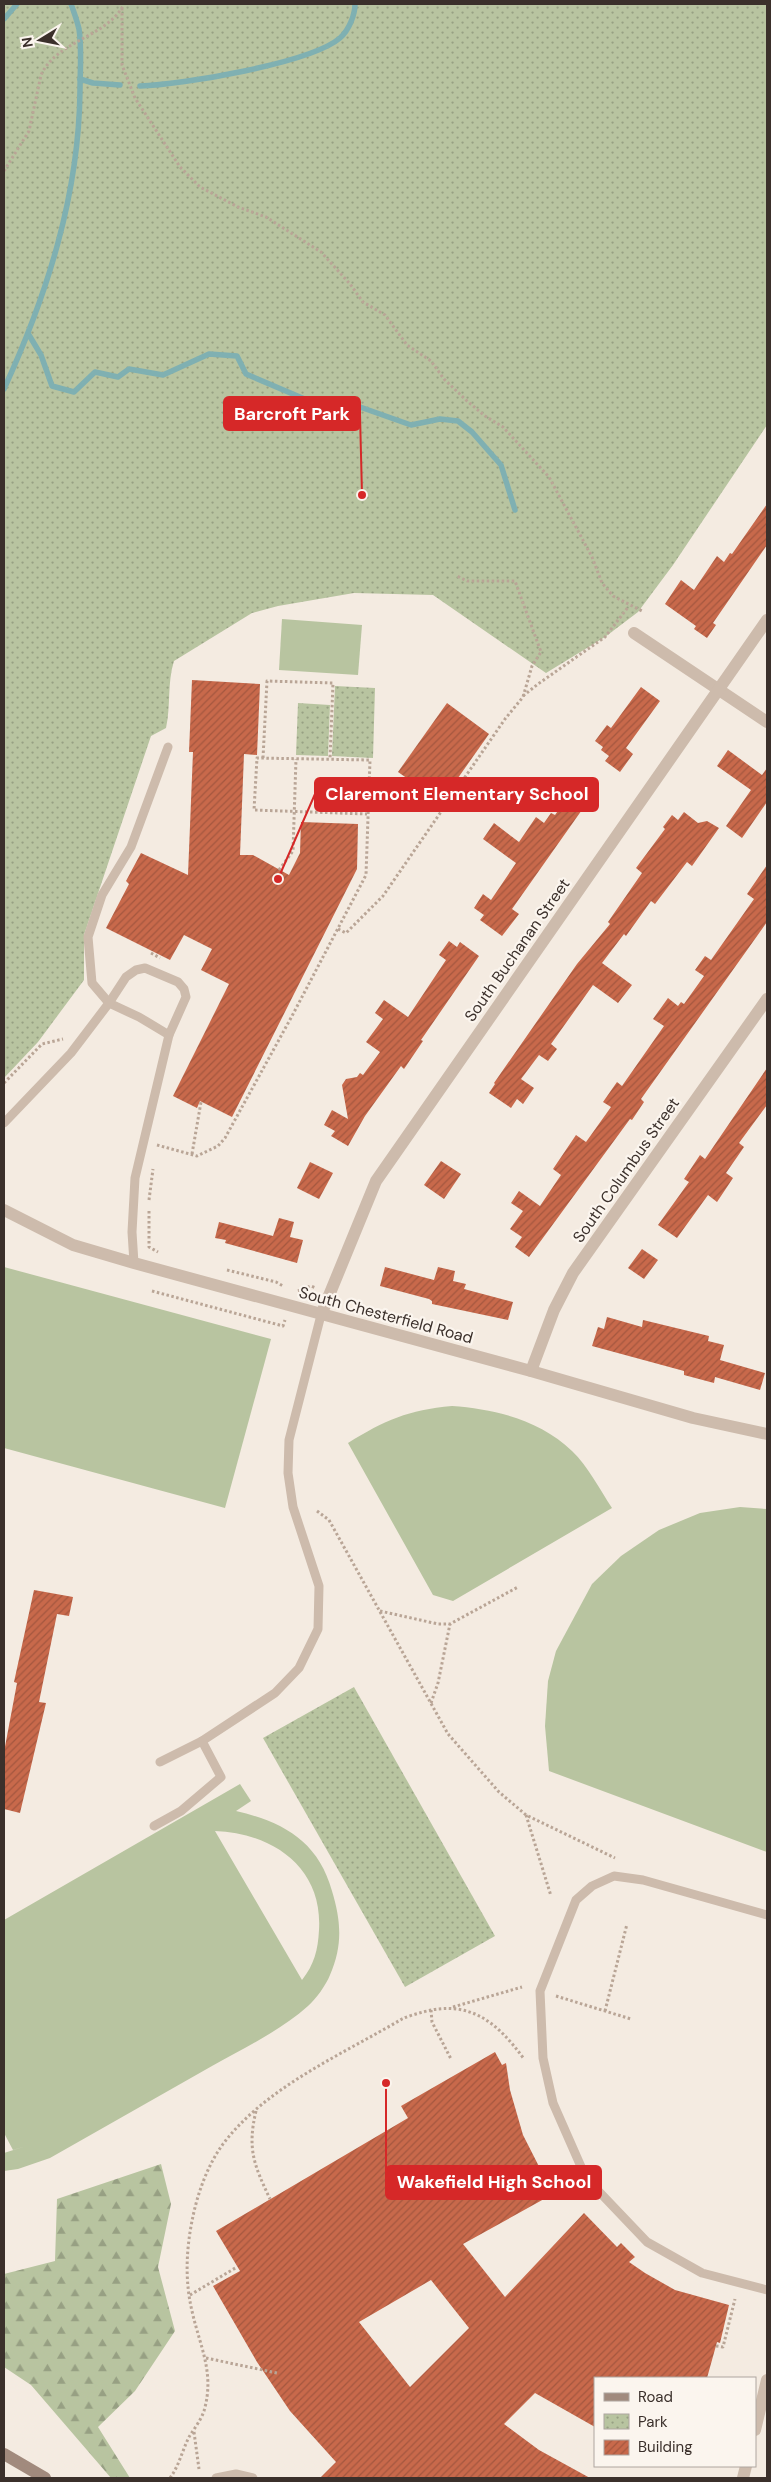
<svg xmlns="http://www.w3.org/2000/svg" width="771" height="2482" font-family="'DM Sans',sans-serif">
	<defs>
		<pattern id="forest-firs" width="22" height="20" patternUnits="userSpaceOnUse" patternTransform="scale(1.25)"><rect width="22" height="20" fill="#b8c4a0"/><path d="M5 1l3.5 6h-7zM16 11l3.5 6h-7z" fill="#97a083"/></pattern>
		<pattern id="park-dots" width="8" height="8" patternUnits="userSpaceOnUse" patternTransform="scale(1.25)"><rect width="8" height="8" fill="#b8c4a0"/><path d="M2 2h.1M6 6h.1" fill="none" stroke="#97a083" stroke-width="1.8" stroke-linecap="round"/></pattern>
		<pattern id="building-hatch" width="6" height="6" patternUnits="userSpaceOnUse" patternTransform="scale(1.25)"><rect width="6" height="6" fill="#c8694b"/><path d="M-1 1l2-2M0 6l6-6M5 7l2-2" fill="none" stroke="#a4573f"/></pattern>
	</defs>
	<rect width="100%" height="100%" fill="#f4ebe1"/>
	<g fill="#b8c4a0" fill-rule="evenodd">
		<polygon points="282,619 362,625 358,675 279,670"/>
		<polygon points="4,1267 271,1339 225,1508 4,1448"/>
		<path d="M452,1406C495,1409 540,1420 572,1451C588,1466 600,1490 612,1508L453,1601L433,1595L348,1443C385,1420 408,1410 452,1406Z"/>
		<polygon points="740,1507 767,1509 767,1852 549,1771 545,1726 548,1681 556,1651 592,1584 621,1556 659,1530 700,1513"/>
		<path d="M240,1784L251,1801L236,1811C283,1822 318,1841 332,1891C341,1921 343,1945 330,1975C326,1985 316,1999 308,2006C280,2031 244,2048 212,2066C158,2097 104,2127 50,2158L18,2169L4,2171V2153L26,2146L13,2150L4,2133V1920ZM215,1831C272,1833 323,1867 319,1930C318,1950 314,1965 302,1980Z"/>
	</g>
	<polygon fill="url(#forest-firs)" points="161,2164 171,2204 158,2267 175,2331 135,2391 98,2427 130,2478 111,2478 31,2385 4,2367 4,2274 55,2261 57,2199"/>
	<g fill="url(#park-dots)">
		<path d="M4,4H767V425L673,565L638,612L605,637L546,673L433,595L354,593L278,606L252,613L174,661C167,683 171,706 166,728L151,736L84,935V980L38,1042L4,1078Z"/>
		<polygon points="335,686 375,688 373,758 332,756"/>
		<polygon points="298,703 330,705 328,756 296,755"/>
		<polygon points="354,1687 495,1936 405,1987 263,1738"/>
	</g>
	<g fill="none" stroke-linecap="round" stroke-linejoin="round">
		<g stroke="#7fb0b2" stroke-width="5.5">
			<polyline points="4,19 17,4"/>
			<polyline points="80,79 93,83 120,85"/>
			<path d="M140,86C181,85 311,63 340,38C349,30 355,15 355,4"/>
			<polyline points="29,335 41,355 52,386 74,392 95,372 118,377 129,369 163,375 209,354 237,356 246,374 307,400 343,401 411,425 440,419 458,421 472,432 501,465 515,510"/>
			<path d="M4,389C47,295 79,195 80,90C80,71 82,48 79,29C77,21 74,12 71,4"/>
		</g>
	</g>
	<g fill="url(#building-hatch)" fill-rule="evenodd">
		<polygon points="767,504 767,545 713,623 716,625 707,638 694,629 696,626 665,604 681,580 694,590 717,556 724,562 730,553 732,554"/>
		<polygon points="192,680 260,684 257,755 244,754 240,855 253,855 289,875 300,853 301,822 358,824 357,869 232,1117 200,1101 197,1108 173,1096 229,984 201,970 212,949 184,935 170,960 106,928 129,884 126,881 141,853 188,875 193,752 189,752"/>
		<polygon points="641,687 660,701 626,748 633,754 620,772 605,761 609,756 601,750 603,747 595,741 607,725 611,728"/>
		<polygon points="447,703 489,734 441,802 398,772"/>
		<polygon points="728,750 762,775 767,768 767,802 742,838 726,826 751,790 717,766"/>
		<polygon points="580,779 596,790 512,909 519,914 502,936 480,920 484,915 474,908 483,894 491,900 516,863 483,839 494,823 519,842 536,817 544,823 551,813 555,815"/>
		<polygon points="684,812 698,823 707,821 719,828 692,866 687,862 655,904 651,901 626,936 624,934 602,963 632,985 618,1003 593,985 551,1044 557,1049 548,1061 539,1055 521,1079 534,1088 523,1104 517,1099 511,1108 489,1093 495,1084 494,1083 577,964 610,924 608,922 642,873 636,868 665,829 663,827 672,815 678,820"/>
		<polygon points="767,865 767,922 641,1099 644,1102 632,1120 630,1119 529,1257 515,1247 522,1237 510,1229 523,1211 511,1203 519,1191 540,1206 561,1175 553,1169 576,1135 586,1142 611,1107 603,1102 617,1082 622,1086 664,1026 653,1019 668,998 678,1006 681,1002 684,1004 704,976 695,970 705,956 711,960 754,899 747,894"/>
		<polygon points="449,941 457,947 460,942 479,956 421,1040 423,1041 404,1069 401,1066 365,1116 348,1146 331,1136 335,1131 324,1125 332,1110 348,1119 342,1085 346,1079 357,1077 360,1073 363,1075 380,1052 366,1042 383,1019 375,1013 384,1000 408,1017 446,960 439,955"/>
		<polygon points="767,1068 767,1105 739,1143 744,1147 726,1173 733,1178 717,1202 708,1195 677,1238 658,1225 689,1182 684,1179 700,1155 705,1159"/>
		<polygon points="441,1161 461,1174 444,1199 424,1185"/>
		<polygon points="310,1162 333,1173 319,1199 297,1188"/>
		<polygon points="279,1218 294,1222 290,1237 303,1240 297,1263 225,1243 226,1240 215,1238 219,1222 273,1236"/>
		<polygon points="642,1249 658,1260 644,1279 628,1268"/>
		<polygon points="385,1267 434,1280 438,1267 455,1271 453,1281 466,1284 464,1289 513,1302 508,1320 432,1304 432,1301 429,1299 380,1286"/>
		<polygon points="607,1317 642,1327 643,1320 709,1336 708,1341 724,1345 720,1360 765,1373 760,1390 715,1377 714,1383 684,1375 684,1371 592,1346 598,1327 604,1329"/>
		<polygon points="34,1590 73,1597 69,1616 57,1614 39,1702 46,1703 20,1813 4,1809 4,1752 17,1683 14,1682"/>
		<path d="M495,2052L502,2065L506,2063L510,2090L523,2135L553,2194L463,2244L505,2297L584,2213L617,2247L621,2243L635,2257L629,2262L645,2273L675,2290L729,2305L720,2343L717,2342L707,2378H595V2427L535,2393L504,2424L539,2450L590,2478H320L336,2462L290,2411L257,2362L213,2286L240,2271L216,2231L408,2118L401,2106ZM431,2280L469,2328L410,2387L359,2322Z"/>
	</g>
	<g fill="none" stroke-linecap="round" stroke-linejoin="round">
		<g stroke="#b9a596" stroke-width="3" stroke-dasharray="2.5 2.5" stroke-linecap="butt">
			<polyline points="122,8 122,65 135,98 180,167 200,187 238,207 266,217 321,252 350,284 363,302 385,315 407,345 431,361 444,379 467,401 485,416 503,427 549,477 592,557 602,583 613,596 642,611"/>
			<path d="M4,171L29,131L41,75C57,40 108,37 124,4"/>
			<polyline points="523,696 538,684 605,637 629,606"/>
			<polyline points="263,758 267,681 333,683 330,759"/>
			<polyline points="279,870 293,851 296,759"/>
			<polyline points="338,929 346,933 383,896 505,719 523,697 532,666 541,652 515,581 467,581 457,576"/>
			<polyline points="151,953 160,958"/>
			<polyline points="4,1083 42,1044 63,1039"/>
			<polyline points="157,1145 197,1156 218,1146 225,1138 292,1016 366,875 370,760 257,758 254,810 367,814"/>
			<polyline points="192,1154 201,1102"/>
			<polyline points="149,1200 153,1169"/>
			<polyline points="149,1211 149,1247 158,1252"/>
			<polyline points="227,1270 276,1282 283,1286"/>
			<polyline points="152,1291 283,1326 285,1320"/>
			<polyline points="298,1291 311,1286 316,1288"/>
			<polyline points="317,1511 329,1520 448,1734 499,1792 526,1815 615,1858"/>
			<polyline points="380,1611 438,1624 450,1624 518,1587"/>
			<polyline points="431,1703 438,1683 450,1624"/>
			<polyline points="526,1815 551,1896"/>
			<polyline points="556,1996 631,2019"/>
			<polyline points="453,2007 522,1987"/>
			<polyline points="431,2010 432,2022 451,2059"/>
			<polyline points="605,2011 627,1924"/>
			<path d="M256,2111C247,2149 254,2165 270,2199"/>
			<polyline points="190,2295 237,2267"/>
			<polyline points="716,2346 723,2347 735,2299"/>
			<polyline points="206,2358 277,2373"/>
			<polyline points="194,2432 199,2469"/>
			<path d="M170,2478C179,2466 182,2451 189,2437C194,2429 201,2420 204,2411C215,2373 200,2347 192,2311C185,2282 186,2251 192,2221C197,2195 207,2166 223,2144C266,2087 341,2055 402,2019C408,2016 416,2014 423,2012C470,1999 498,2023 524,2059"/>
		</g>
		<g stroke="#cdbbac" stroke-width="9">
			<polyline points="168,747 131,847 102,895 88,937 92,983 109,1003 139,1017 169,1035"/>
			<polyline points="4,1123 71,1053 109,1003 126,977 136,970 145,968 178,982 184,989 186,997 169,1035 135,1178 132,1232 134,1263"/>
			<polyline points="160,1762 202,1741 275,1693 299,1668 318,1629 319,1586 293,1507 288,1473 289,1440 321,1315"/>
			<polyline points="154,1826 181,1811 221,1777 202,1741"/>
			<polyline points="767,1915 643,1880 614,1876 592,1886 576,1900 540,1991 543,2058 553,2103 586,2178 647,2242 702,2273 767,2290"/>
			<polyline points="216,2478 236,2474 253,2478"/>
		</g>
		<g stroke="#cdbbac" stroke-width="12">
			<polyline points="634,633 767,722"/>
			<polyline points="4,1210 73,1245 134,1263 531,1371 693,1418 767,1434"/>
			<polyline points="321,1315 376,1181 767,620"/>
			<polyline points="531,1371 554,1310 573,1273 767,999"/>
			<polyline points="755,2430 767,2380"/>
			<polyline points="743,2478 746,2466"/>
		</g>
		<polyline stroke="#a18a7d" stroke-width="12" points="4,2454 45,2478"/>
	</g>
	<g text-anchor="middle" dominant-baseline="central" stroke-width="4.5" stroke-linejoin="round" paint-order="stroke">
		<g font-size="16" fill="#3b302b" stroke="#fbf5ee">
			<text transform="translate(517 950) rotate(-55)">South Buchanan Street</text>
			<text transform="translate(626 1170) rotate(-55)">South Columbus Street</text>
			<text transform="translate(386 1315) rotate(15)">South Chesterfield Road</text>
		</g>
	</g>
	<path fill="none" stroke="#d62828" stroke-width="2" d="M362 495L360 414M278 879L315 794M386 2083L386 2182"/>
	<g fill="#d62828" stroke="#fbf5ee" stroke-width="2">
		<circle cx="362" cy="495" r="5"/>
		<circle cx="278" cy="879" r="5"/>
		<circle cx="386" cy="2083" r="5"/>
	</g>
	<g fill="#d62828" stroke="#d62828" stroke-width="2">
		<rect x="224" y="397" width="136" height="33" rx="5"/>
		<rect x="315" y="778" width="283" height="33" rx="5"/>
		<rect x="386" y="2166" width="215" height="33" rx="5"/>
	</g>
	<g font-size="18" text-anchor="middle" font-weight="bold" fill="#fff">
		<text x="292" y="420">Barcroft Park</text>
		<text x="457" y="800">Claremont Elementary School</text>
		<text x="494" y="2188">Wakefield High School</text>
	</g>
	<rect width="771" height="2482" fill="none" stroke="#3b302b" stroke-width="10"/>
	<rect x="594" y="2377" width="162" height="90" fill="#fbf5ee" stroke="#aea6a0"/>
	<rect x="604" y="2393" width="25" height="8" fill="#a18a7d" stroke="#aea6a0"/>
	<text x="638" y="2402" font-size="15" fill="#3b302b">Road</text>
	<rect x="604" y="2414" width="25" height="15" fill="url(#park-dots)" stroke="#aea6a0"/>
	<text x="638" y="2427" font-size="15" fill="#3b302b">Park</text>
	<rect x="604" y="2440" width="25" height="15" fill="url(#building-hatch)" stroke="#aea6a0"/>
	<text x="638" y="2452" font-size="15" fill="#3b302b">Building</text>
	<g transform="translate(40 40) rotate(260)" stroke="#fbf5ee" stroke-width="4" paint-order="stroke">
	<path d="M0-4L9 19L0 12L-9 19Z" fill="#3b302b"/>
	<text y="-8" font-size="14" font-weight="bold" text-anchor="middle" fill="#3b302b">N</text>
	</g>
</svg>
